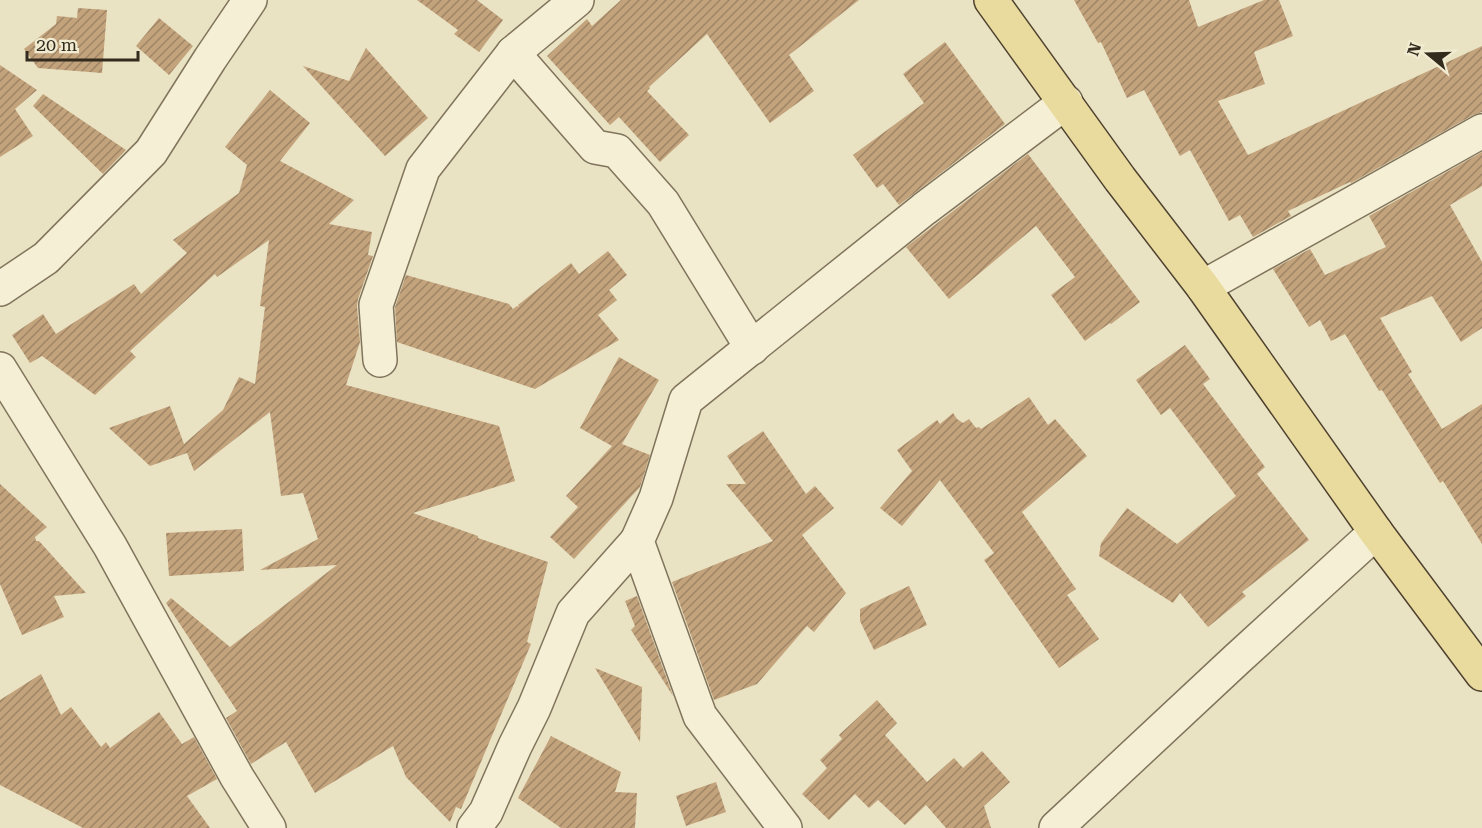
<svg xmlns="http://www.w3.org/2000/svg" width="1482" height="828" font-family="'Roboto Serif',serif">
	<defs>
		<pattern id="building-hatch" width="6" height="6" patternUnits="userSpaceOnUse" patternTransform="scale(1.5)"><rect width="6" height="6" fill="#c3a37c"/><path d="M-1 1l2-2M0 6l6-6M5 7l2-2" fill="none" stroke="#9f8565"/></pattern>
	</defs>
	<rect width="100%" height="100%" fill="#e9e2c3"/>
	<g fill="url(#building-hatch)">
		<polygon points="417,0 477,0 503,20 479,52 454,34 458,30"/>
		<polygon points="621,0 859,0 789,55 814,91 770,123 707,34 649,87 650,88 647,91 689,135 660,162 619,117 610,125 547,56 587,19 592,26"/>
		<polygon points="1074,0 1189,0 1198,27 1264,0 1279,0 1293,36 1254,52 1265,84 1218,101 1248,155 1482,46 1482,112 1473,115 1351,183 1350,182 1288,211 1291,216 1253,237 1240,215 1229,221 1190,150 1180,156 1144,90 1127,98 1101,42 1098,43"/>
		<polygon points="78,8 107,10 102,73 38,68 24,49 56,24 57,16 77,18"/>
		<polygon points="159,18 193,46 169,75 136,46"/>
		<polygon points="945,42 1005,124 899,205 883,184 877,188 853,155 924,103 903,74"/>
		<polygon points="366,48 428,118 385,156 303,66 349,81"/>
		<polygon points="0,65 37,90 15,109 33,136 0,157"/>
		<polygon points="270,90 310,123 280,161 354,200 329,224 372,232 368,255 373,256 358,299 357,306 360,342 346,385 499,426 515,481 413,513 478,536 478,538 548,562 527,642 531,644 461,809 456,807 450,822 406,777 393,746 315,793 286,742 251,764 226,718 237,711 166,603 171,598 230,647 337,565 260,570 318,539 303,493 281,496 270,412 194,471 187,453 150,466 109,428 170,406 184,444 223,410 239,377 255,384 265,307 260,306 269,240 217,277 215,274 130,351 136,357 95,395 42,356 30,363 12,335 43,314 56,334 134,284 141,294 187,253 173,240 239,193 247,165 225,147"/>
		<polygon points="43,94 126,150 125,151 103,174 33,106"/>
		<polygon points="1482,152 1482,186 1450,205 1482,262 1482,328 1461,342 1432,296 1380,318 1412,372 1408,374 1442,429 1482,404 1482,544 1443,481 1440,483 1382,390 1379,391 1345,334 1331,341 1320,320 1309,327 1273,269 1310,249 1325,275 1386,247 1369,216"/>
		<polygon points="1028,154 1140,302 1111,324 1110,323 1085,341 1051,295 1075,277 1036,226 949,299 906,247"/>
		<polygon points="608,251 627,275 609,290 617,300 598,315 619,340 535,389 397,342 395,307 406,275 509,304 513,309 517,306 519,307 518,305 571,263 579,274"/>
		<polygon points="1185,345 1210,379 1203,384 1265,467 1257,474 1309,540 1242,592 1246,596 1208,627 1180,593 1173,603 1099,556 1101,543 1127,508 1177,544 1236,496 1170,408 1161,415 1136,380"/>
		<polygon points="619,357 659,380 622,444 650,455 640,487 574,559 550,537 578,507 566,496 612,446 580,428"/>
		<polygon points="1029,397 1048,425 1055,419 1087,456 1022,512 1076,589 1067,595 1099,639 1059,668 984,560 994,553 940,480 902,526 880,508 912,471 897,450 937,420 940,424 953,413 957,419 963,423 969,419 976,428 979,427 981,429"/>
		<polygon points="763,431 806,494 815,486 834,508 802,535 846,593 814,632 807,626 757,684 714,700 672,582 773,541 726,484 746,484 727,456"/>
		<polygon points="0,484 47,527 35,537 36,541 39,541 86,593 54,596 64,617 22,635 0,584"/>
		<polygon points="242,529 244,571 169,576 166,533"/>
		<polygon points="909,586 927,625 874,650 860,621 860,609"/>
		<polygon points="637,596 673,696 631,630 635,626 625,601"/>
		<polygon points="595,668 642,687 640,742"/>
		<polygon points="41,674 61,715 71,707 101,747 106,742 110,748 159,712 182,744 194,737 217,779 187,796 210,828 83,828 0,785 0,700"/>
		<polygon points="877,700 897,723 885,735 927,782 954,758 963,768 982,751 1010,782 984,806 991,828 946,828 926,805 905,825 878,800 869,808 855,794 829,820 802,794 827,768 820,760 842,739 839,735"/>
		<polygon points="551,736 621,772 615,792 637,793 635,828 561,828 518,798"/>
		<polygon points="716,782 726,812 686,826 676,796"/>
	</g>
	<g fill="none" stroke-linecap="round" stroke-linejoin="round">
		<defs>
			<g id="minor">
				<polyline points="513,53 595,147 617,151 663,203 752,348"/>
				<polyline points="1203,287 1482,131"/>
				<polyline points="0,289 46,258 151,152 210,59 250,0"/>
				<polyline points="380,360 376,305 423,169 513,53 577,0"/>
				<polyline points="0,369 110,546 237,777 269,828"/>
				<polyline points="474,828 486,812 515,746 534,708 573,613 637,541"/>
				<polyline points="785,828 700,716 637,541 656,498 686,400 924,209 1066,102"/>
				<polyline points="1056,828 1236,660 1376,532"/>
			</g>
			<polyline id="major" points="991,0 1120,179 1203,287 1376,532 1482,674"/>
		</defs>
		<use href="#minor" stroke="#81745c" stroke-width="36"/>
		<use href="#major" stroke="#4f422f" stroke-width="36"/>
		<use href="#minor" stroke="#f5efd5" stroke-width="33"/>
		<use href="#major" stroke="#e9db9e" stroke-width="33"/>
	</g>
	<g transform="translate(1428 54) rotate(289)" stroke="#f1ecd1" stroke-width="4.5" paint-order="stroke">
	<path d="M0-4.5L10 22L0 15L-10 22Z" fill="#322b1e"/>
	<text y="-9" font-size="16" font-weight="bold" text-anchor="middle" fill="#322b1e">N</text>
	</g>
	<path d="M27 51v9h111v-9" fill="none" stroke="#322b1e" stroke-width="3"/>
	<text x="36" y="51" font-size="18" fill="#322b1e" stroke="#f1ecd1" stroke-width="4.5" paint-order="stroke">20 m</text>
</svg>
